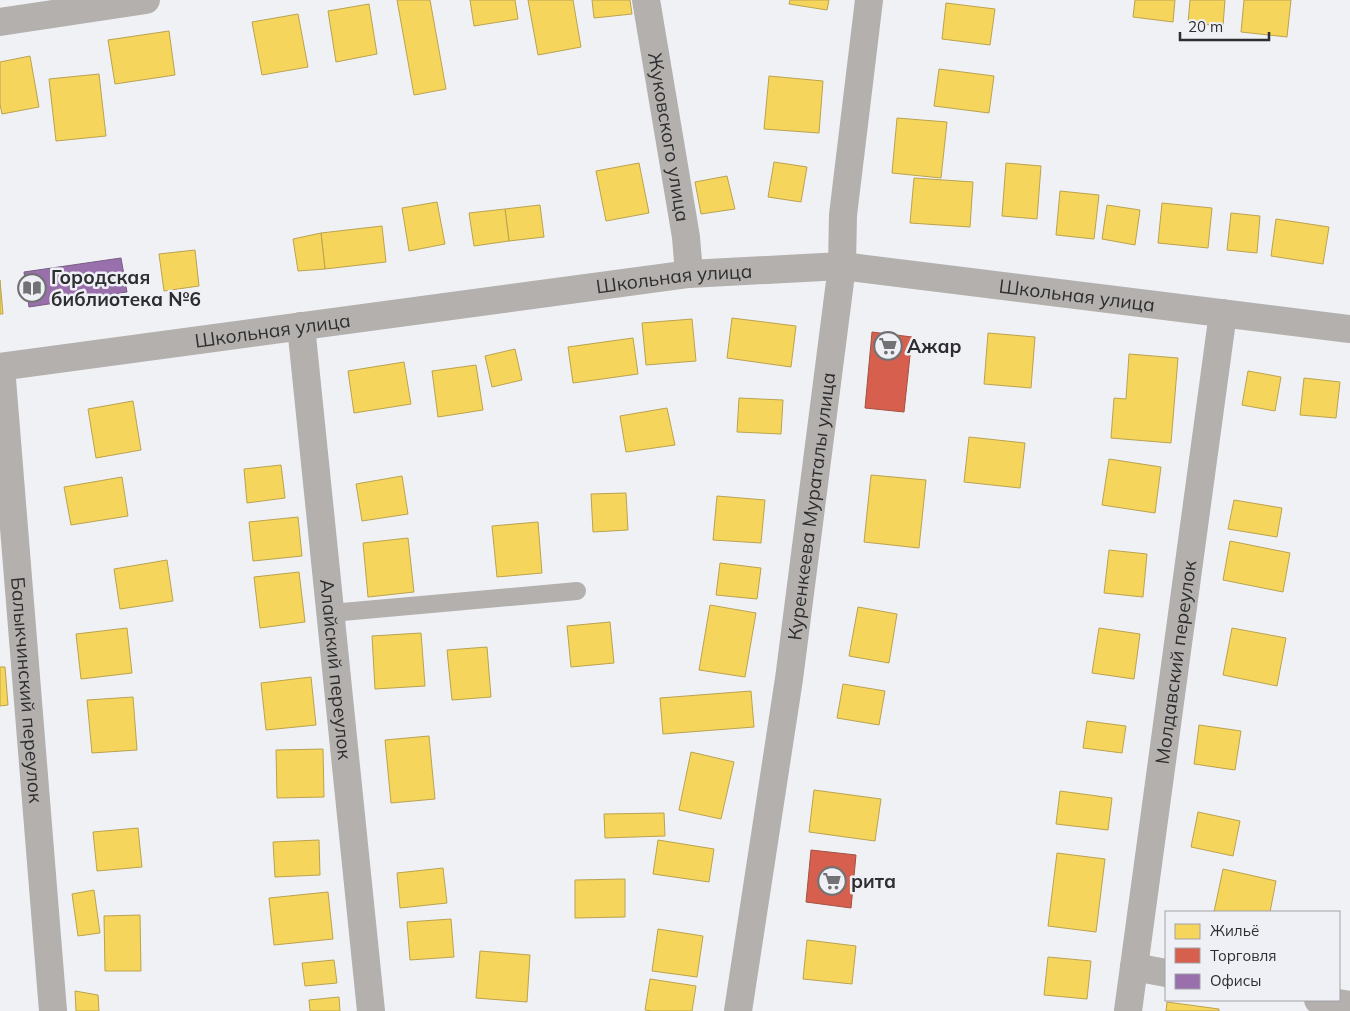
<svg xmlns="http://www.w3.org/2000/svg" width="1350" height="1011" font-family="Mulish,sans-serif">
	<rect width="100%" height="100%" fill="#f0f1f5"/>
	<g fill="#f6d55c" stroke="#baa34f">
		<polygon points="397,0 430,0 446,89 414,95"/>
		<polygon points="470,0 515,0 518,19 474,26"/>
		<polygon points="528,0 573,0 581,47 538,55"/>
		<polygon points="592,0 630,0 632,14 594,18"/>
		<polygon points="790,0 829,0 827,10 789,4"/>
		<polygon points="1135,0 1175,0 1173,22 1133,17"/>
		<polygon points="1190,0 1225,0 1223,26 1188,23"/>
		<polygon points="1244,0 1291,0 1287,37 1241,32"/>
		<polygon points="946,3 995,9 990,45 942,39"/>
		<polygon points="369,4 377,54 336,62 328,11"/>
		<polygon points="298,14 308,67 262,75 252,22"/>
		<polygon points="169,31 175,75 115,84 108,40"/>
		<polygon points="30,56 39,107 2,114 0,104 0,62"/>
		<polygon points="939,69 994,76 989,113 934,106"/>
		<polygon points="99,74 106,136 56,141 49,79"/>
		<polygon points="769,76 823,81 819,133 764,129"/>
		<polygon points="897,118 947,122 941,178 892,173"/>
		<polygon points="774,162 807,167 801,202 768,197"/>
		<polygon points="639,163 649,213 606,221 596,171"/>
		<polygon points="1006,163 1041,166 1037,219 1002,216"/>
		<polygon points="727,176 735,209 701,214 695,182"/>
		<polygon points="914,178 973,182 970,227 910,223"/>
		<polygon points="1060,191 1099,195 1094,239 1056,235"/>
		<polygon points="437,202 445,244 409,251 402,208"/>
		<polygon points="1162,203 1212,208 1208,248 1158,243"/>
		<polygon points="540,205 544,237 509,241 505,209"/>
		<polygon points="1107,205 1140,210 1135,245 1102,239"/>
		<polygon points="505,209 509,241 474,246 469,213"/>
		<polygon points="1231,213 1260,216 1257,253 1227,250"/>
		<polygon points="1276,219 1329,227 1323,264 1271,256"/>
		<polygon points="382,226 386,262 325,269 321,233"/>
		<polygon points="321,233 325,269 298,271 293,239"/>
		<polygon points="195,250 199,286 164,291 159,254"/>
		<polygon points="0,280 3,314 0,314"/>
		<polygon points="732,318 796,326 791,367 727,358"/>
		<polygon points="692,319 696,361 646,365 642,323"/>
		<polygon points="988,333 1035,337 1031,388 984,384"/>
		<polygon points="633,338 638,374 573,383 568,347"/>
		<polygon points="515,349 522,380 492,387 485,356"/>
		<polygon points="1129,354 1178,358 1171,443 1111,438 1114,398 1126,399"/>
		<polygon points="404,362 411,404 354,413 348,371"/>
		<polygon points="476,365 483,410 438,417 432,371"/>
		<polygon points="1248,371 1281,377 1275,411 1242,405"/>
		<polygon points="1304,378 1340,382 1336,418 1300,415"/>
		<polygon points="739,398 783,400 781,434 737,432"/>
		<polygon points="133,401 141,450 96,458 88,409"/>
		<polygon points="667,408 675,445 626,452 620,416"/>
		<polygon points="969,437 1025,443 1020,488 964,482"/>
		<polygon points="1109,459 1161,467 1155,513 1102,505"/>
		<polygon points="281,465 285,498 247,503 244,469"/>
		<polygon points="871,475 926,480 919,548 864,542"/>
		<polygon points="402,476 408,514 362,521 356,484"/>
		<polygon points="122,477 128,516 71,525 64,487"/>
		<polygon points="626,493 628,530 593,532 591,494"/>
		<polygon points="717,496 765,500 761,543 713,540"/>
		<polygon points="1234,500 1282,508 1277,537 1228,529"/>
		<polygon points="298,517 302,556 253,561 249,522"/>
		<polygon points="538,522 542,573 497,577 492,526"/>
		<polygon points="408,538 414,592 368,597 363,543"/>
		<polygon points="1230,541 1290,553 1283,592 1223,580"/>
		<polygon points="1109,550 1147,554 1143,597 1104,593"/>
		<polygon points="167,560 173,601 120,609 114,569"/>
		<polygon points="720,563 761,568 757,599 716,595"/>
		<polygon points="299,572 305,622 260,628 254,577"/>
		<polygon points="710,605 756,613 745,677 699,670"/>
		<polygon points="858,607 897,614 889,663 849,656"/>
		<polygon points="610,622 614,663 571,667 567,626"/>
		<polygon points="127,628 132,673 81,679 76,634"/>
		<polygon points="1099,628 1140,634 1134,679 1092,673"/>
		<polygon points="1232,628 1286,638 1277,686 1223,675"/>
		<polygon points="421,633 425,686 375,689 372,636"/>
		<polygon points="487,647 491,697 452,700 447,650"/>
		<polygon points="0,667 5,667 8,705 0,706"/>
		<polygon points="311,677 316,725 266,730 261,683"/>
		<polygon points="843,684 885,691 879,725 837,718"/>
		<polygon points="751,691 754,727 663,734 660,698"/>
		<polygon points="133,697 137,750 92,753 87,700"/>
		<polygon points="1087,721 1126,726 1122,753 1083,748"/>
		<polygon points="1199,725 1241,731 1235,770 1194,764"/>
		<polygon points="429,736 435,799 391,803 385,740"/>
		<polygon points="323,749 324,797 277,798 276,750"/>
		<polygon points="691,752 734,762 721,819 679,810"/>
		<polygon points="814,790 881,799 875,841 809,832"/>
		<polygon points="1060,791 1112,798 1108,830 1056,824"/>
		<polygon points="1198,812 1240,821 1233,856 1191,847"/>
		<polygon points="664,813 665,836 605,838 604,814"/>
		<polygon points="138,828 142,867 97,871 93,832"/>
		<polygon points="319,840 320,875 275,877 273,842"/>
		<polygon points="658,840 714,849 709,882 653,874"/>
		<polygon points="1057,853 1105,859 1096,932 1048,926"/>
		<polygon points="443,868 447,903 400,908 397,873"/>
		<polygon points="1223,869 1276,881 1270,912 1214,912"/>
		<polygon points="625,879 625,917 575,918 575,880"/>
		<polygon points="94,890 100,933 78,936 72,894"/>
		<polygon points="328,892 333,939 274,945 269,898"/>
		<polygon points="140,915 141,971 105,971 104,916"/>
		<polygon points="451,919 454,957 410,960 407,922"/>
		<polygon points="658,929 703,936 697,977 652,971"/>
		<polygon points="807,940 856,946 852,984 803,979"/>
		<polygon points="480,951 530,955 527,1002 476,998"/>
		<polygon points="1048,957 1091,961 1087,999 1044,995"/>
		<polygon points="334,960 337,983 305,986 302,963"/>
		<polygon points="650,979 696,986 692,1011 652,1011 645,1010"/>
		<polygon points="75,991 98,995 99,1011 76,1011"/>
		<polygon points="339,997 340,1011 310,1011 309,1000"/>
		<polygon points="1167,1002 1219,1009 1219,1011 1166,1011"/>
	</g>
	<g fill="#d6604d" stroke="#a45144">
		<polygon points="872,332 912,337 904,412 865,408"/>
		<polygon points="811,850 856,855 851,908 806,902"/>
	</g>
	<polygon fill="#9970ab" stroke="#795c86" points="121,258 127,292 29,307 24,272"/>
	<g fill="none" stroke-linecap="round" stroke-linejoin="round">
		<polyline stroke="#b3b0ad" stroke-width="18" points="331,613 577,591"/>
		<g stroke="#b3b0ad" stroke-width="28">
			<path id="s1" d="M646,0L686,237L689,274"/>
			<polyline points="0,22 146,0"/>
			<path id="s2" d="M301,326L371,1011"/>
			<path id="s3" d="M1,367L53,1011"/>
			<polyline points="1134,967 1166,973"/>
			<polyline points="1318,1000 1350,1005"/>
			<path id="s4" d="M738,1011L789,679L842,266L1350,329"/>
			<path id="s5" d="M1128,1011L1223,313"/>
		</g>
		<path stroke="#b3b0ad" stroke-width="28" id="s6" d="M0,367L689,274L842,266L843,215L869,0"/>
	</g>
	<defs>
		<symbol id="library-ring" viewBox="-11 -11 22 22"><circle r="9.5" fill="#eff0f6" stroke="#727275" stroke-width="1.5"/><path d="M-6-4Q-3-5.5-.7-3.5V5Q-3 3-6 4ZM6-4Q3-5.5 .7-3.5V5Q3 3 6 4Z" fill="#727275"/></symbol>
		<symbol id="supermarket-ring" viewBox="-11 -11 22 22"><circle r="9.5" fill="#eff0f6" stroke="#727275" stroke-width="1.5"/><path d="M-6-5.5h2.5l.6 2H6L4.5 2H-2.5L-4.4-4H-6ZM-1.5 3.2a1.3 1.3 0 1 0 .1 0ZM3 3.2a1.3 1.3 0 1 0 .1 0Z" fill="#727275"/></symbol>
	</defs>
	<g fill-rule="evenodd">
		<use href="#library-ring" x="16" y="272" width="32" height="32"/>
		<use href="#supermarket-ring" x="872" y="330" width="32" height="32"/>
		<use href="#supermarket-ring" x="816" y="865" width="32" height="32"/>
	</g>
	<g text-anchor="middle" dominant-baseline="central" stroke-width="5" stroke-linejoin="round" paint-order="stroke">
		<g font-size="19" fill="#2e2e30" stroke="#eff0f6">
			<text stroke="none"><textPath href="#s1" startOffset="139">Жуковского улица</textPath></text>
			<text stroke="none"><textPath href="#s6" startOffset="680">Школьная улица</textPath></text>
			<text stroke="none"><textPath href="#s4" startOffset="989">Школьная улица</textPath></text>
			<text stroke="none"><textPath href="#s6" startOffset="275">Школьная улица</textPath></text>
			<text stroke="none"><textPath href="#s4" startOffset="510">Куренкеева Мураталы улица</textPath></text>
			<text stroke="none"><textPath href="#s5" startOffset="352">Молдавский переулок</textPath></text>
			<text stroke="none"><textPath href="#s2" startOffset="345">Алайский переулок</textPath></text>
			<text stroke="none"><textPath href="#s3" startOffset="324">Балыкчинский переулок</textPath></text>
		</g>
		<g font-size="19" font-weight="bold" fill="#2e2e30" stroke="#eff0f6" text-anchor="start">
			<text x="51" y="277">Городская<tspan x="51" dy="22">библиотека №6</tspan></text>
			<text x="907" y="346">Ажар</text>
			<text x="851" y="881">рита</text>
		</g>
	</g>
	<rect x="1165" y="911" width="175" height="90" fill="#eff0f6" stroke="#a2a2a7"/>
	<rect x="1175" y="924" width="25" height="15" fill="#f6d55c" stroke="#a2a2a7"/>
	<text x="1210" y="936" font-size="15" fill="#2e2e30">Жильё</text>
	<rect x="1175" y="948" width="25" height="15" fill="#d6604d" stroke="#a2a2a7"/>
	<text x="1210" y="961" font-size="15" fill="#2e2e30">Торговля</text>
	<rect x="1175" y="974" width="25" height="15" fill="#9970ab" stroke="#a2a2a7"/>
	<text x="1210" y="986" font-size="15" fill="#2e2e30">Офисы</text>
	<path d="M1180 32v8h89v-8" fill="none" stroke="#2e2e30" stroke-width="2.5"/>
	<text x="1188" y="32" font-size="15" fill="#2e2e30" stroke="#eff0f6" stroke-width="4" paint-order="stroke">20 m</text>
</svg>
